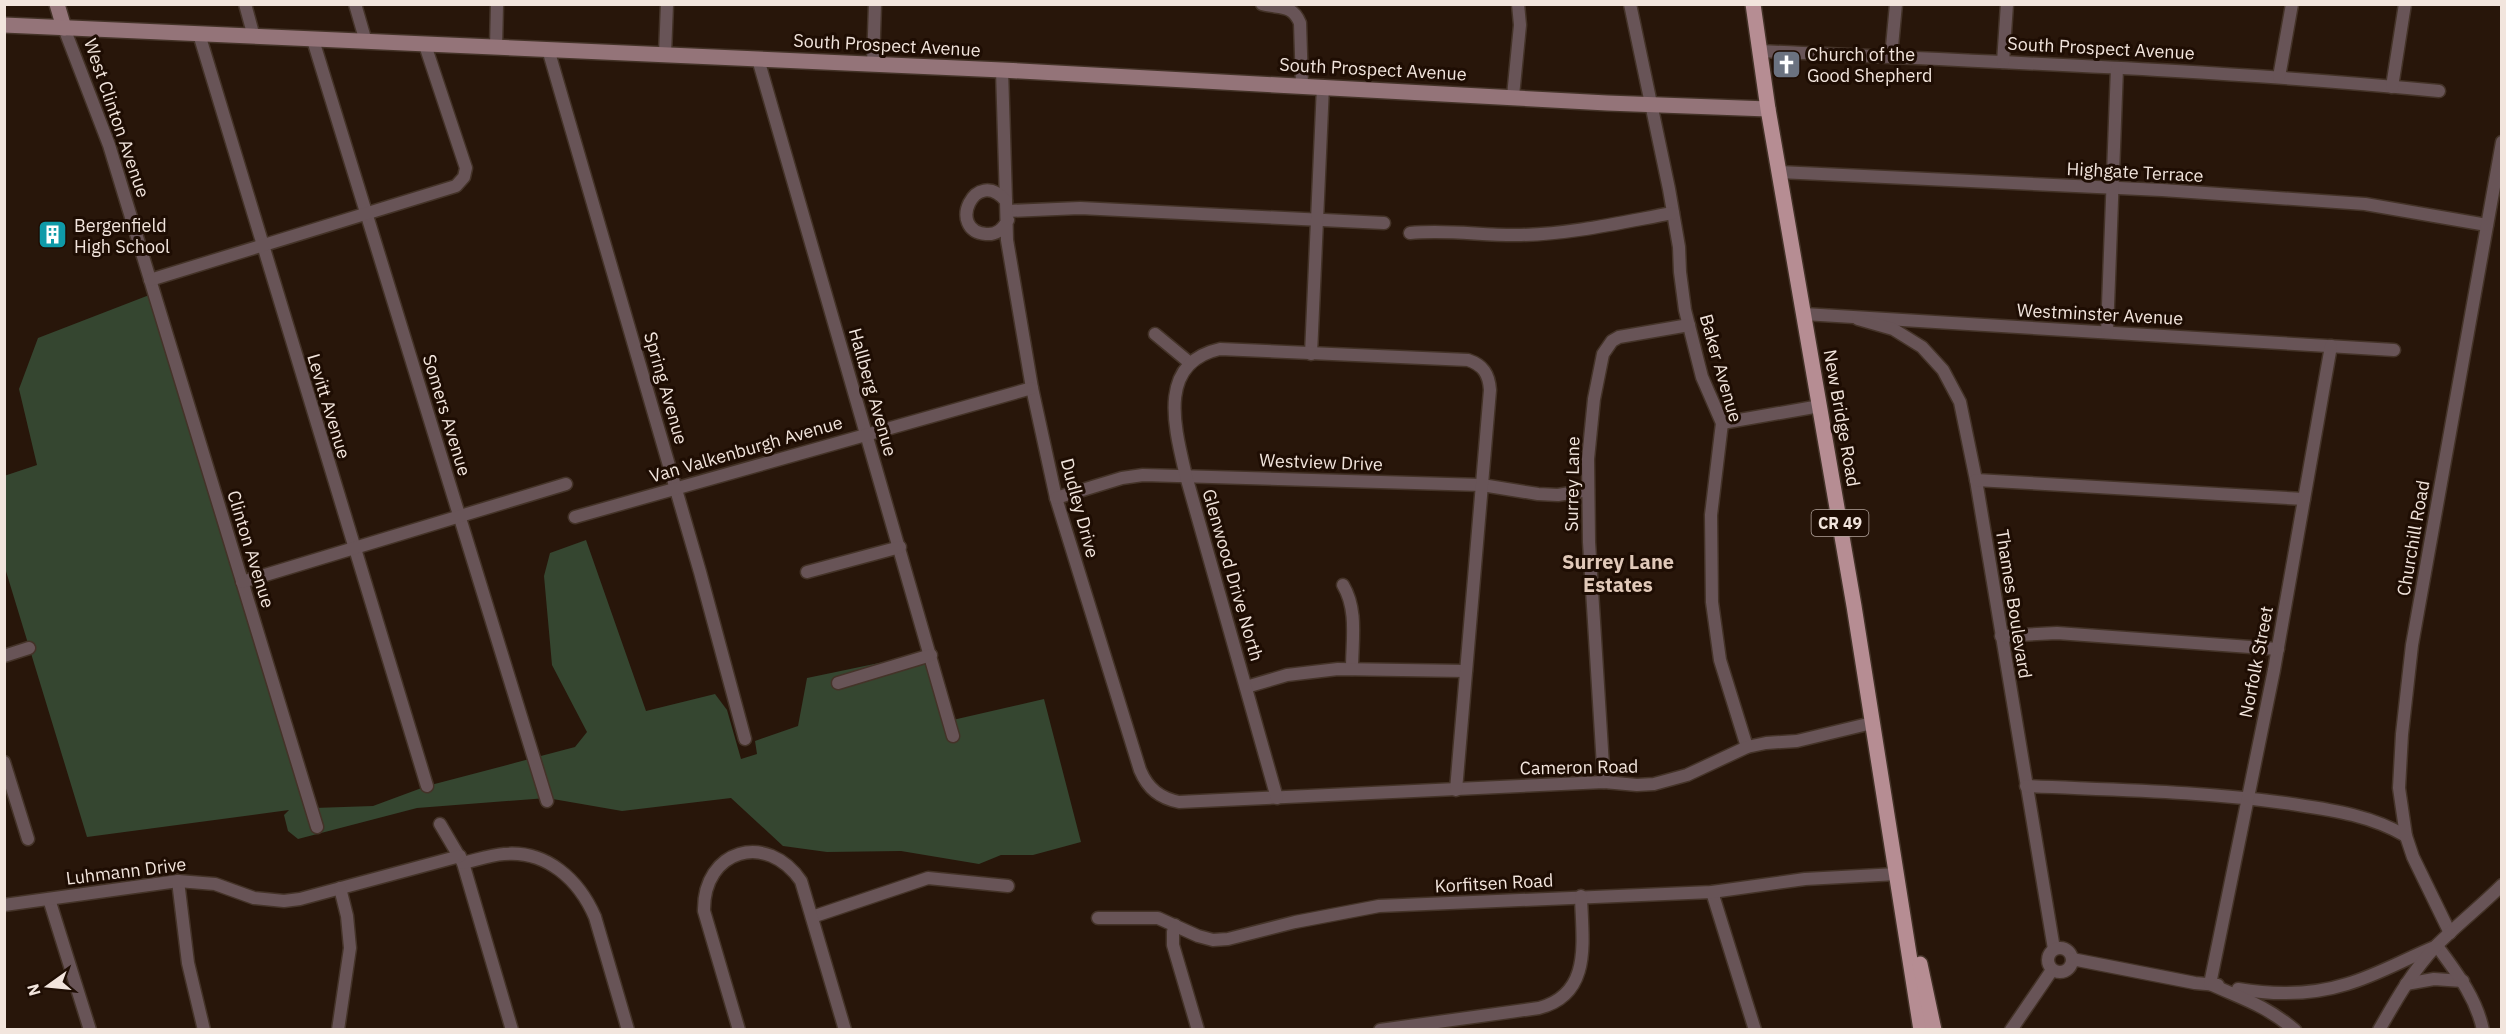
<svg xmlns="http://www.w3.org/2000/svg" width="2506" height="1034" font-family="'IBM Plex Sans',sans-serif">
	<rect width="100%" height="100%" fill="#28160a"/>
	<polygon fill="#354630" points="157,292 314,808 373,806 427,786 575,747 587,732 552,665 544,576 550,553 586,540 646,711 715,694 727,710 741,759 757,754 755,741 798,726 807,678 927,653 944,722 1044,699 1081,842 1033,855 1001,855 979,864 901,851 827,852 783,846 731,798 622,811 547,798 417,808 298,839 288,831 284,815 289,810 87,837 5,568 4,476 37,465 19,389 38,338"/>
	<g fill="none" stroke-linecap="round" stroke-linejoin="round">
		<defs>
			<g id="street">
				<polyline points="245,4 254,37"/>
				<polyline points="355,4 366,42"/>
				<path d="M1262,4C1278,9 1292,3 1300,23L1302,85"/>
				<polyline points="1630,4 1669,189 1679,247 1680,272 1685,310 1702,377 1722,423 1711,515 1712,602 1720,660 1747,747"/>
				<polyline points="64,28 109,145 317,827"/>
				<polyline points="199,34 427,786"/>
				<polyline points="313,40 547,801"/>
				<polyline points="496,47 497,4"/>
				<polyline points="548,49 700,572 745,739"/>
				<path d="M1761,51C1987,62 2213,69 2439,91"/>
				<polyline points="665,54 667,4"/>
				<polyline points="1891,57 1896,4"/>
				<polyline points="758,59 953,736"/>
				<polyline points="2003,62 2007,4"/>
				<polyline points="873,64 875,4"/>
				<polyline points="1002,70 1006,201"/>
				<polyline points="2279,77 2292,4"/>
				<polyline points="2392,87 2405,4"/>
				<polyline points="1513,96 1520,25 1518,4"/>
				<polyline points="1779,172 2162,190 2365,204 2487,225"/>
				<polyline points="1007,211 1080,208 1384,223"/>
				<path d="M1008,220C1003,229 997,235 986,234C946,231 975,165 1006,201L1007,240L1032,388L1056,498L1140,770C1148,789 1160,798 1179,802L1604,782L1637,785L1654,784L1687,775L1747,747L1766,743L1797,741L1872,723"/>
				<path d="M1410,233C1448,229 1484,236 1521,235C1572,234 1623,222 1673,213"/>
				<polyline points="150,280 456,186 464,177 466,168 425,45"/>
				<polyline points="1804,314 2394,350"/>
				<polyline points="1858,319 1893,329 1922,347 1943,370 1960,402 1976,480 2054,949"/>
				<polyline points="2107,332 2117,68"/>
				<polyline points="1155,334 1190,363"/>
				<polyline points="1311,354 1323,86"/>
				<polyline points="1722,423 1820,406"/>
				<polyline points="1976,480 2304,499"/>
				<polyline points="1056,498 1122,478 1143,475 1482,485 1538,494 1558,495 1588,490"/>
				<polyline points="575,517 1032,388"/>
				<polyline points="807,572 900,547"/>
				<polyline points="242,582 566,484"/>
				<path d="M1343,585C1358,610 1352,641 1352,669"/>
				<polyline points="2001,636 2057,633 2278,649"/>
				<polyline points="4,656 29,648"/>
				<polyline points="838,683 931,655"/>
				<polyline points="1246,687 1287,675 1338,669 1466,671"/>
				<polyline points="4,762 28,839"/>
				<polyline points="1604,782 1589,542 1588,459 1594,399 1603,354 1612,341 1619,337 1689,325"/>
				<path d="M2026,786C2115,790 2204,791 2292,804C2332,810 2370,815 2406,836"/>
				<path d="M1277,798L1186,476C1175,429 1156,363 1220,349L1468,360C1483,365 1489,374 1490,390L1456,790"/>
				<polyline points="440,824 463,863 512,1030"/>
				<path d="M463,863C476,860 490,855 504,854C547,850 579,880 595,917L628,1030"/>
				<polyline points="178,881 188,963 204,1030"/>
				<polyline points="1712,892 1755,1030"/>
				<polyline points="49,899 90,1030"/>
				<polyline points="4,905 178,881 215,884 254,898 284,901 300,899 460,856"/>
				<polyline points="812,917 928,878 1008,886"/>
				<polyline points="1098,918 1158,918 1198,936 1213,940 1228,939 1295,922 1379,906 1712,892 1805,879 1897,874"/>
				<polyline points="1175,925 1173,932 1173,945 1198,1030"/>
				<polyline points="2450,933 2413,857 2406,836 2399,788 2402,734 2412,645 2502,142"/>
				<circle cx="2060" cy="960" r="12"/>
				<polyline points="2072,959 2195,983 2218,985"/>
				<polyline points="2406,984 2434,979 2463,981"/>
				<path d="M2238,989C2274,995 2312,995 2347,984C2378,975 2407,958 2437,946C2456,972 2476,997 2483,1030"/>
				<polyline points="338,1030 350,948 347,916 340,888"/>
				<path d="M739,1030L704,911C703,849 767,831 801,881L845,1030"/>
				<path d="M1380,1030L1539,1008C1593,994 1582,940 1581,896"/>
				<polyline points="2011,1030 2052,970"/>
				<path d="M2295,1030C2265,1005 2243,999 2210,984L2274,670L2331,346"/>
				<path d="M2379,1030C2396,1000 2413,970 2437,945C2458,924 2481,906 2502,885"/>
			</g>
			<g id="secondary">
				<polyline points="57,4 64,28"/>
				<polyline points="4,25 1002,70 1607,103 1768,109"/>
			</g>
			<g id="primary">
				<polyline points="1753,4 1768,109 1854,606 1921,1030"/>
				<polyline points="1920,964 1934,1030"/>
			</g>
		</defs>
		<use href="#street" stroke="#443328" stroke-width="15"/>
		<use href="#secondary" stroke="#443328" stroke-width="18"/>
		<use href="#primary" stroke="#443328" stroke-width="18"/>
		<use href="#street" stroke="#685457" stroke-width="12"/>
		<use href="#secondary" stroke="#947479" stroke-width="15"/>
		<use href="#primary" stroke="#b68d93" stroke-width="15"/>
	</g>
	<defs>
		<symbol id="church-square" viewBox="-11 -11 22 22"><rect x="-9" y="-9" width="18" height="18" rx="4" fill="#6b7280" stroke="#1e0d03"/><path d="M-1.2-6h2.4v3.5h3.3v2.4h-3.3V6h-2.4V-.1h-3.3v-2.4h3.3Z" fill="#fff"/></symbol>
		<symbol id="building-square" viewBox="-11 -11 22 22"><rect x="-9" y="-9" width="18" height="18" rx="4" fill="#0f9aa8" stroke="#1e0d03"/><path d="M-4-6H4V6H1V3H-1V6H-4ZM-2.5-4.3h1.7v1.8h-1.7ZM.8-4.3h1.7v1.8H.8ZM-2.5-1h1.7V.8h-1.7ZM.8-1h1.7V.8H.8Z" fill="#fff"/></symbol>
	</defs>
	<g fill-rule="evenodd">
		<use href="#church-square" x="1770" y="48" width="33" height="33"/>
		<use href="#building-square" x="36" y="218" width="33" height="33"/>
	</g>
	<g text-anchor="middle" dominant-baseline="central" stroke-width="6" stroke-linejoin="round" paint-order="stroke">
		<rect fill="#1e0d03" stroke="#b2a49c" stroke-width="1.5" x="1811.5" y="510" width="57" height="26" rx="4.5"/>
		<g font-size="16" font-weight="bold" fill="#f2e5dd">
			<text x="1840" y="523">CR 49</text>
		</g>
		<g font-size="18" fill="#f2e5dd" stroke="#1e0d03">
			<text transform="translate(887 45) rotate(3)">South Prospect Avenue</text>
			<text transform="translate(2101 48) rotate(3)">South Prospect Avenue</text>
			<text transform="translate(1373 69) rotate(3)">South Prospect Avenue</text>
			<text transform="translate(117 118) rotate(71)">West Clinton Avenue</text>
			<text transform="translate(2135 172) rotate(3)">Highgate Terrace</text>
			<text transform="translate(2100 314) rotate(3)">Westminster Avenue</text>
			<text transform="translate(1721 368) rotate(74)">Baker Avenue</text>
			<text transform="translate(666 388) rotate(74)">Spring Avenue</text>
			<text transform="translate(873 392) rotate(74)">Hallberg Avenue</text>
			<text transform="translate(329 406) rotate(73)">Levitt Avenue</text>
			<text transform="translate(447 415) rotate(73)">Somers Avenue</text>
			<text transform="translate(1842 418) rotate(80)">New Bridge Road</text>
			<text transform="translate(746 449) rotate(-16)">Van Valkenburgh Avenue</text>
			<text transform="translate(1321 462) rotate(2)">Westview Drive</text>
			<text transform="translate(1572 484) rotate(-89)">Surrey Lane</text>
			<text transform="translate(1080 508) rotate(75)">Dudley Drive</text>
			<text transform="translate(2413 538) rotate(-80)">Churchill Road</text>
			<text transform="translate(251 549) rotate(73)">Clinton Avenue</text>
			<text transform="translate(1233 575) rotate(74)">Glenwood Drive North</text>
			<text transform="translate(2014 604) rotate(81)">Thames Boulevard</text>
			<text transform="translate(2256 662) rotate(-79)">Norfolk Street</text>
			<text transform="translate(1579 767) rotate(-1)">Cameron Road</text>
			<text transform="translate(126 871) rotate(-7)">Luhmann Drive</text>
			<text transform="translate(1494 883) rotate(-3)">Korfitsen Road</text>
		</g>
		<g font-size="18" fill="#f2e5dd" stroke="#1e0d03" text-anchor="start">
			<text x="1807" y="54">Church of the<tspan x="1807" dy="21">Good Shepherd</tspan></text>
			<text x="74" y="225">Bergenfield<tspan x="74" dy="21">High School</tspan></text>
		</g>
		<g font-size="20" font-weight="bold" fill="#e1c9b9" stroke="#1e0d03">
			<text x="1618" y="561">Surrey Lane<tspan x="1618" dy="23">Estates</tspan></text>
		</g>
	</g>
	<rect width="2506" height="1034" fill="none" stroke="#f2e5dd" stroke-width="12"/>
	<g transform="translate(48 986) rotate(255)" stroke="#1e0d03" stroke-width="4.5" paint-order="stroke">
	<path d="M0-4.5L10 22L0 15L-10 22Z" fill="#f2e5dd"/>
	<text y="-9" font-size="16" font-weight="bold" text-anchor="middle" fill="#f2e5dd">N</text>
	</g>
</svg>
